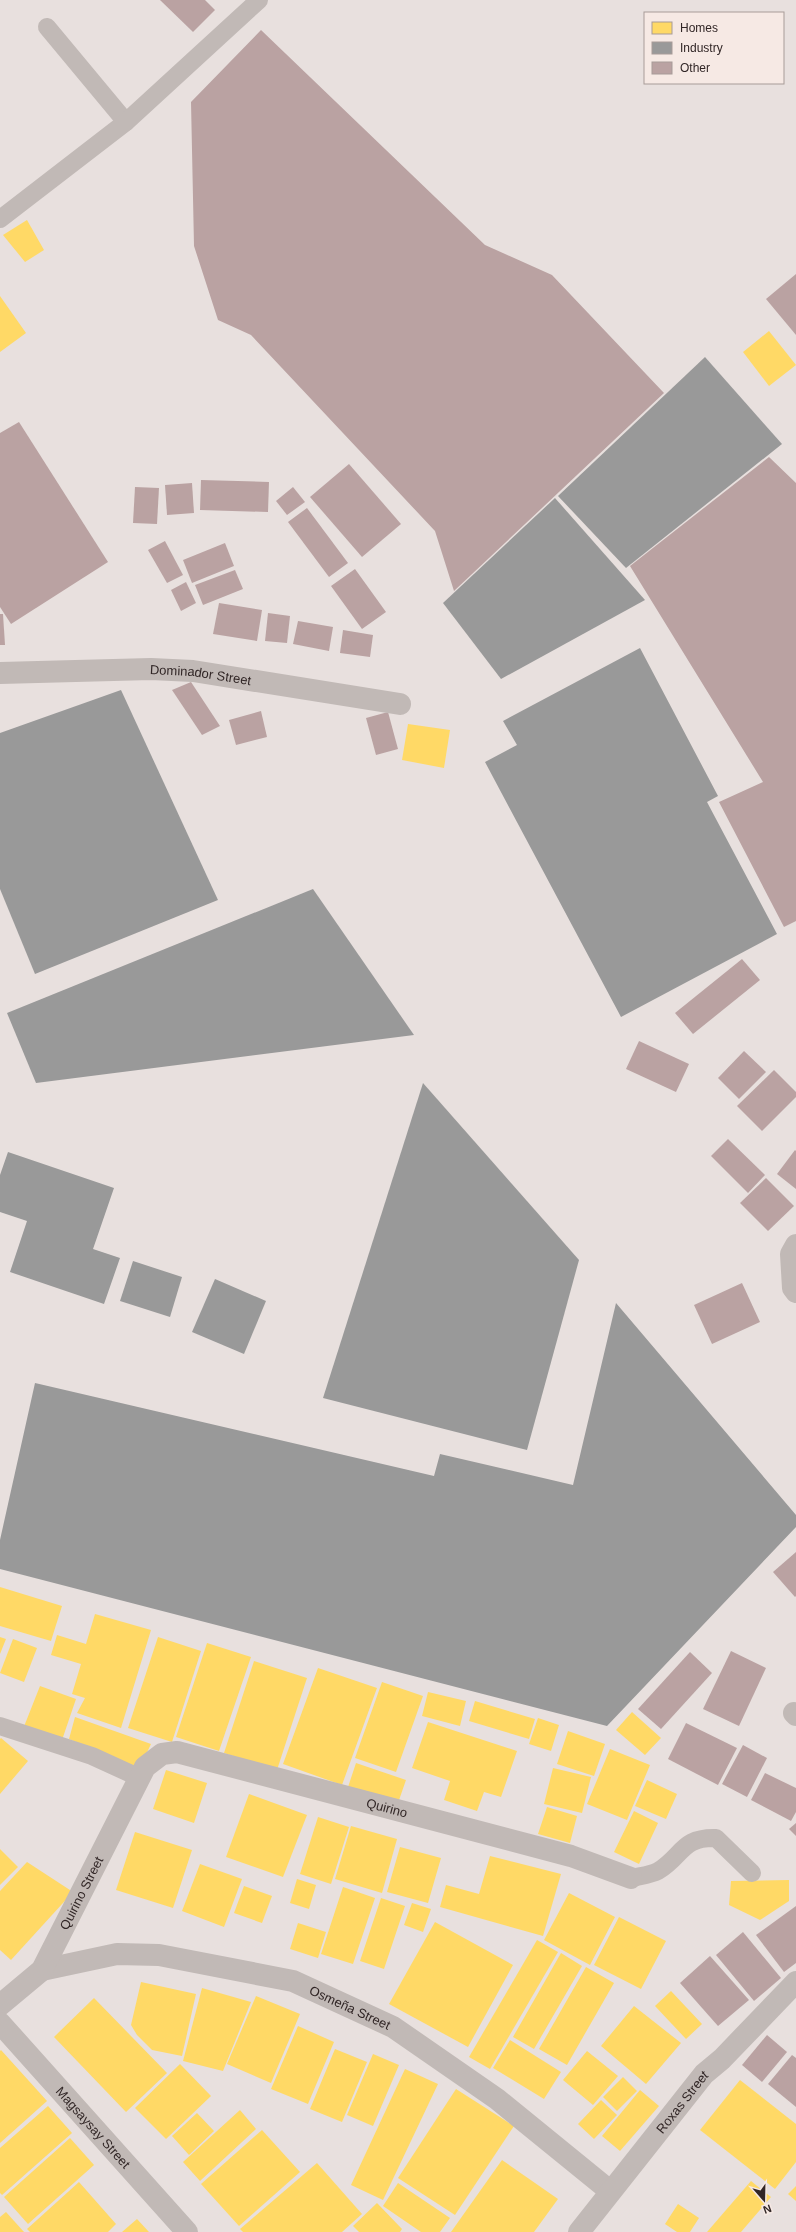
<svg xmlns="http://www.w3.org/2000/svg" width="796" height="2232" font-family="Helvetica,sans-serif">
	<rect width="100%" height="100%" fill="#e8e0de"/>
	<g fill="#ffd966">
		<polygon points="27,220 44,250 25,262 3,235"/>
		<polygon points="0,296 26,333 0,352"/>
		<polygon points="769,331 796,365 769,386 743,352"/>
		<polygon points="408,724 450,730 444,768 402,760"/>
		<polygon points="0,1587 62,1606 51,1641 0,1626"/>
		<polygon points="95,1614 151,1630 121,1728 77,1713 85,1698 72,1694 81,1664 51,1655 57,1635 86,1644"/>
		<polygon points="0,1637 6,1639 0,1654"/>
		<polygon points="158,1637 201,1651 172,1742 128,1728"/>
		<polygon points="13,1639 37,1648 24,1682 0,1673"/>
		<polygon points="207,1643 251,1657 219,1751 176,1737"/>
		<polygon points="254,1661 307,1678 277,1770 224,1753"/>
		<polygon points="318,1668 377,1688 342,1785 283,1764"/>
		<polygon points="382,1682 423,1696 396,1772 355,1758"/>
		<polygon points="40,1686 76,1699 61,1743 23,1729"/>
		<polygon points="428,1692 466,1701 460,1726 422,1716"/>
		<polygon points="475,1701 535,1719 529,1739 469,1721"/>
		<polygon points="632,1712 661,1738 645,1755 616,1730"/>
		<polygon points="75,1717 151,1744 139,1769 69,1739"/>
		<polygon points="538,1718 559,1725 551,1751 529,1744"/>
		<polygon points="428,1722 517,1751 501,1797 484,1792 477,1811 444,1800 450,1781 412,1768"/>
		<polygon points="568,1731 605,1744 594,1776 557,1764"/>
		<polygon points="1,1738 28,1761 0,1794 0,1739"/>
		<polygon points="610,1749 650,1765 627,1820 587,1804"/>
		<polygon points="356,1763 406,1780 398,1803 348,1787"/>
		<polygon points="553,1768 591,1777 582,1813 544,1804"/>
		<polygon points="166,1770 207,1783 194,1823 153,1809"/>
		<polygon points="647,1780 677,1794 666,1819 635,1806"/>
		<polygon points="249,1794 307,1815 283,1877 226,1857"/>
		<polygon points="547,1807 577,1816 570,1843 538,1834"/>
		<polygon points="634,1811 658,1823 639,1864 614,1852"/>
		<polygon points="318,1817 349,1827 331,1884 300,1874"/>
		<polygon points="351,1826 397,1839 382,1893 335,1879"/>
		<polygon points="135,1832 192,1850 173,1908 116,1890"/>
		<polygon points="400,1847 441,1858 428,1903 387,1892"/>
		<polygon points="0,1849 18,1867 0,1885"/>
		<polygon points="490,1856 561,1874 543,1936 440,1907 446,1885 479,1894"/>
		<polygon points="27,1862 73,1892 11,1960 0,1950 0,1891"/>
		<polygon points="200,1864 242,1879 224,1927 182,1911"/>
		<polygon points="297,1879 316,1885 309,1909 290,1903"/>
		<polygon points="789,1880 789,1901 760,1920 729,1905 731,1881"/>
		<polygon points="244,1886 272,1896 262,1923 234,1913"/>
		<polygon points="343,1887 375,1898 353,1964 321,1954"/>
		<polygon points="569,1893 615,1917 590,1965 544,1940"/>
		<polygon points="381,1898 405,1906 384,1969 360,1961"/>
		<polygon points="412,1903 431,1909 423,1932 404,1925"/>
		<polygon points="619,1917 666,1941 641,1989 594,1965"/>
		<polygon points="435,1922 513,1965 468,2047 389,2004"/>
		<polygon points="298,1923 326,1932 318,1958 290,1949"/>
		<polygon points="537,1940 558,1952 490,2069 469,2057"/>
		<polygon points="561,1953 582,1966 534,2049 513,2037"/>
		<polygon points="586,1967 614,1983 567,2065 539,2049"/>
		<polygon points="141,1982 196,1994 182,2056 152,2050 137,2035 131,2025"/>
		<polygon points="202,1988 251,2002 223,2071 183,2061"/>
		<polygon points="671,1991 702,2024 686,2039 655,2006"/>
		<polygon points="256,1996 300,2014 271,2083 227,2064"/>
		<polygon points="94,1998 167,2073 126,2112 54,2037"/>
		<polygon points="634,2006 681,2043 646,2084 601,2046"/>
		<polygon points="298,2026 334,2042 308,2104 271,2089"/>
		<polygon points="510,2040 561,2072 544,2099 493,2068"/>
		<polygon points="335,2049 367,2062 342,2122 310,2109"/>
		<polygon points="1,2050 47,2101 0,2143 0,2051"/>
		<polygon points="587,2051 618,2076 593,2105 563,2080"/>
		<polygon points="373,2054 399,2065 373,2126 347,2115"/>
		<polygon points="180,2064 211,2096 166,2139 135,2108"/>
		<polygon points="405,2069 438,2084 383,2200 351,2185"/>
		<polygon points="623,2077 637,2091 617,2111 603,2097"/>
		<polygon points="740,2080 796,2124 796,2162 775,2189 700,2130"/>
		<polygon points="456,2089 514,2126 455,2215 398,2178"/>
		<polygon points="640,2090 659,2106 620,2151 602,2136"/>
		<polygon points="601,2100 617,2115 594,2139 578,2124"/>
		<polygon points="48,2106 72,2133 2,2195 0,2193 0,2148"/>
		<polygon points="240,2110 256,2129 200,2181 183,2162"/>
		<polygon points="197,2113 214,2131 189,2155 172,2136"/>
		<polygon points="262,2130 300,2172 239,2226 201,2184"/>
		<polygon points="70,2138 94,2165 28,2224 4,2197"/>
		<polygon points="502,2160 558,2199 534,2232 451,2232"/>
		<polygon points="317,2163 362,2214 342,2232 243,2232 240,2229"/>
		<polygon points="751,2181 771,2197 741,2232 707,2232"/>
		<polygon points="79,2182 116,2224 108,2232 30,2232 27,2229"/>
		<polygon points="398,2183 450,2218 440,2232 421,2232 383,2206"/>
		<polygon points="796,2186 796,2201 788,2194"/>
		<polygon points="377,2203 402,2229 400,2232 359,2232 353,2226"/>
		<polygon points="678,2204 699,2218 690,2232 677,2232 665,2224"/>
		<polygon points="6,2212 24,2232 0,2232 0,2217"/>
		<polygon points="137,2219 149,2232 122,2232"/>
	</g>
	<g fill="#999">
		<polygon points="705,357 782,444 626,568 558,496"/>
		<polygon points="555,498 645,600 501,679 443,603"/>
		<polygon points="640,648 718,796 707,802 777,934 621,1017 485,762 517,745 503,721"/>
		<polygon points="121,690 218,900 35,974 0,889 0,733"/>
		<polygon points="313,889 414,1035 36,1083 7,1013"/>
		<polygon points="423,1083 579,1260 527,1450 323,1398"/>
		<polygon points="8,1152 114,1188 93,1249 120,1258 104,1304 10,1272 27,1221 0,1212 0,1175"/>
		<polygon points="133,1261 182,1277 170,1317 120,1301"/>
		<polygon points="215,1279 266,1301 244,1354 192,1332"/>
		<polygon points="616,1303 796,1515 796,1527 607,1726 0,1569 0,1540 35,1383 434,1476 440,1454 573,1485"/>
	</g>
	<g fill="#baa2a2">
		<polygon points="160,0 205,0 215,10 193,32"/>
		<polygon points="261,30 485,245 552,275 664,393 454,591 435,531 251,335 218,320 194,246 191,102"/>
		<polygon points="796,274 796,335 766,299"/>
		<polygon points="19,422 108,562 11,624 0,607 0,433"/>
		<polygon points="769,457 796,483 796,921 784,927 719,802 763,782 630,566"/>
		<polygon points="349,464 401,524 362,557 310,497"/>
		<polygon points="201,480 269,482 268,512 200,510"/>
		<polygon points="192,483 194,513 167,515 165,485"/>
		<polygon points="135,487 159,488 157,524 133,523"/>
		<polygon points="293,487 305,502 287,515 276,501"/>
		<polygon points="307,508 348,563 329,577 288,522"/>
		<polygon points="165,541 183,575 167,583 148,550"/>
		<polygon points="225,543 234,566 192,583 183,560"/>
		<polygon points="355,569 386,612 362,629 331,586"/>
		<polygon points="235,570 243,589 203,605 195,585"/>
		<polygon points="186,582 196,603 181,611 171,590"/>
		<polygon points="219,603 262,610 257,641 213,634"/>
		<polygon points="268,613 290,616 287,643 265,641"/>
		<polygon points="0,614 3,614 5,645 0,645"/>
		<polygon points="298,621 333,627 329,651 293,644"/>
		<polygon points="343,630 373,635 370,657 340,653"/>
		<polygon points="191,682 220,726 202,735 172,690"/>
		<polygon points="261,711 267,737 236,745 229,720"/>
		<polygon points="388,712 398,749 376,755 366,718"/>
		<polygon points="742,959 760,980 693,1034 675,1013"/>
		<polygon points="639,1041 689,1064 676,1092 626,1069"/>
		<polygon points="744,1051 766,1072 739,1099 718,1078"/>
		<polygon points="774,1070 796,1092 796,1097 762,1131 737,1106"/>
		<polygon points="728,1139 765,1175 748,1193 711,1156"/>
		<polygon points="795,1150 796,1151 796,1189 777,1174"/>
		<polygon points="766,1178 794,1206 768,1231 740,1203"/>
		<polygon points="742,1283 760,1322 712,1344 694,1305"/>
		<polygon points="796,1552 796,1596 795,1597 773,1572"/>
		<polygon points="731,1651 766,1668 739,1726 703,1709"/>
		<polygon points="690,1652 712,1673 661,1729 638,1709"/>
		<polygon points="686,1723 737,1748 718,1785 668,1759"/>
		<polygon points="743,1745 767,1758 747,1797 722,1784"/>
		<polygon points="765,1773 796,1788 796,1812 791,1821 751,1800"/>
		<polygon points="796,1823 796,1836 789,1829"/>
		<polygon points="796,1906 796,1963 784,1972 756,1935"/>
		<polygon points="743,1932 781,1978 754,2001 716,1955"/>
		<polygon points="710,1956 749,2000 718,2026 680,1983"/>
		<polygon points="767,2035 787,2052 762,2082 742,2065"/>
		<polygon points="792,2055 796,2058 796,2107 768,2084"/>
	</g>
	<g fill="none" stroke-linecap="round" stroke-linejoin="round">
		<g stroke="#c1b9b6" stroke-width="18">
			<polyline points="47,27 126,122"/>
			<polyline points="0,219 126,122 259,0"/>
			<polyline points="0,1726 92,1756 140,1778"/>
			<path d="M631,1878C639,1876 651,1875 658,1871C683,1856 681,1837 716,1838L752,1873"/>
		</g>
		<g stroke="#c1b9b6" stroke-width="22">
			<path id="s1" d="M0,673L151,669L193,671L400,704"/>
			<polyline points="796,1245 791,1254 793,1288 796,1292"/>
			<polyline points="794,1713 796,1715"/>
			<path id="s2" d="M42,1970L117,1954L159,1955L293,1981L393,2027L497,2099L610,2191"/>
			<path id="s3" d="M0,2005L42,1970L145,1767L162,1754L177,1752L571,1856L631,1878"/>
			<path id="s4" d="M0,2023L187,2232"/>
			<path id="s5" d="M579,2232L704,2074L722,2059L796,1982"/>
		</g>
	</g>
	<g text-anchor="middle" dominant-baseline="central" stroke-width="4" stroke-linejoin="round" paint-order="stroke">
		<g font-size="13" fill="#312626" stroke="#f6e9e4">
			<text stroke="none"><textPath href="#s1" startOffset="201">Dominador Street</textPath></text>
			<text stroke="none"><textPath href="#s3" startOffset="536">Quirino</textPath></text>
			<text stroke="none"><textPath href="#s3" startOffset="141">Quirino Street</textPath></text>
			<text stroke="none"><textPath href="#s2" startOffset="318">Osmeña Street</textPath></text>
			<text stroke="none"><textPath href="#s5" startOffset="166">Roxas Street</textPath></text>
			<text stroke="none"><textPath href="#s4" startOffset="140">Magsaysay Street</textPath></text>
		</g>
	</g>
	<rect x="644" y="12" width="140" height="72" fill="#f6e9e4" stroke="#a79b98"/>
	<rect x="652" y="22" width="20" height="12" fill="#ffd966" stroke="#a79b98"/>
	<text x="680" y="32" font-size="12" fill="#312626">Homes</text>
	<rect x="652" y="42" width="20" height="12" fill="#999999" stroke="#a79b98"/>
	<text x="680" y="52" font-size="12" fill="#312626">Industry</text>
	<rect x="652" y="62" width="20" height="12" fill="#baa2a2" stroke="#a79b98"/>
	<text x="680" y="72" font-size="12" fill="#312626">Other</text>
	<g transform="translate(764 2200) rotate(160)" stroke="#f6e9e4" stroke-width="3" paint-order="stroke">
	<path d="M0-3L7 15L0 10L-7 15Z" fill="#312626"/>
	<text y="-6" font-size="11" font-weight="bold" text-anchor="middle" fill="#312626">N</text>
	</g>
</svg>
